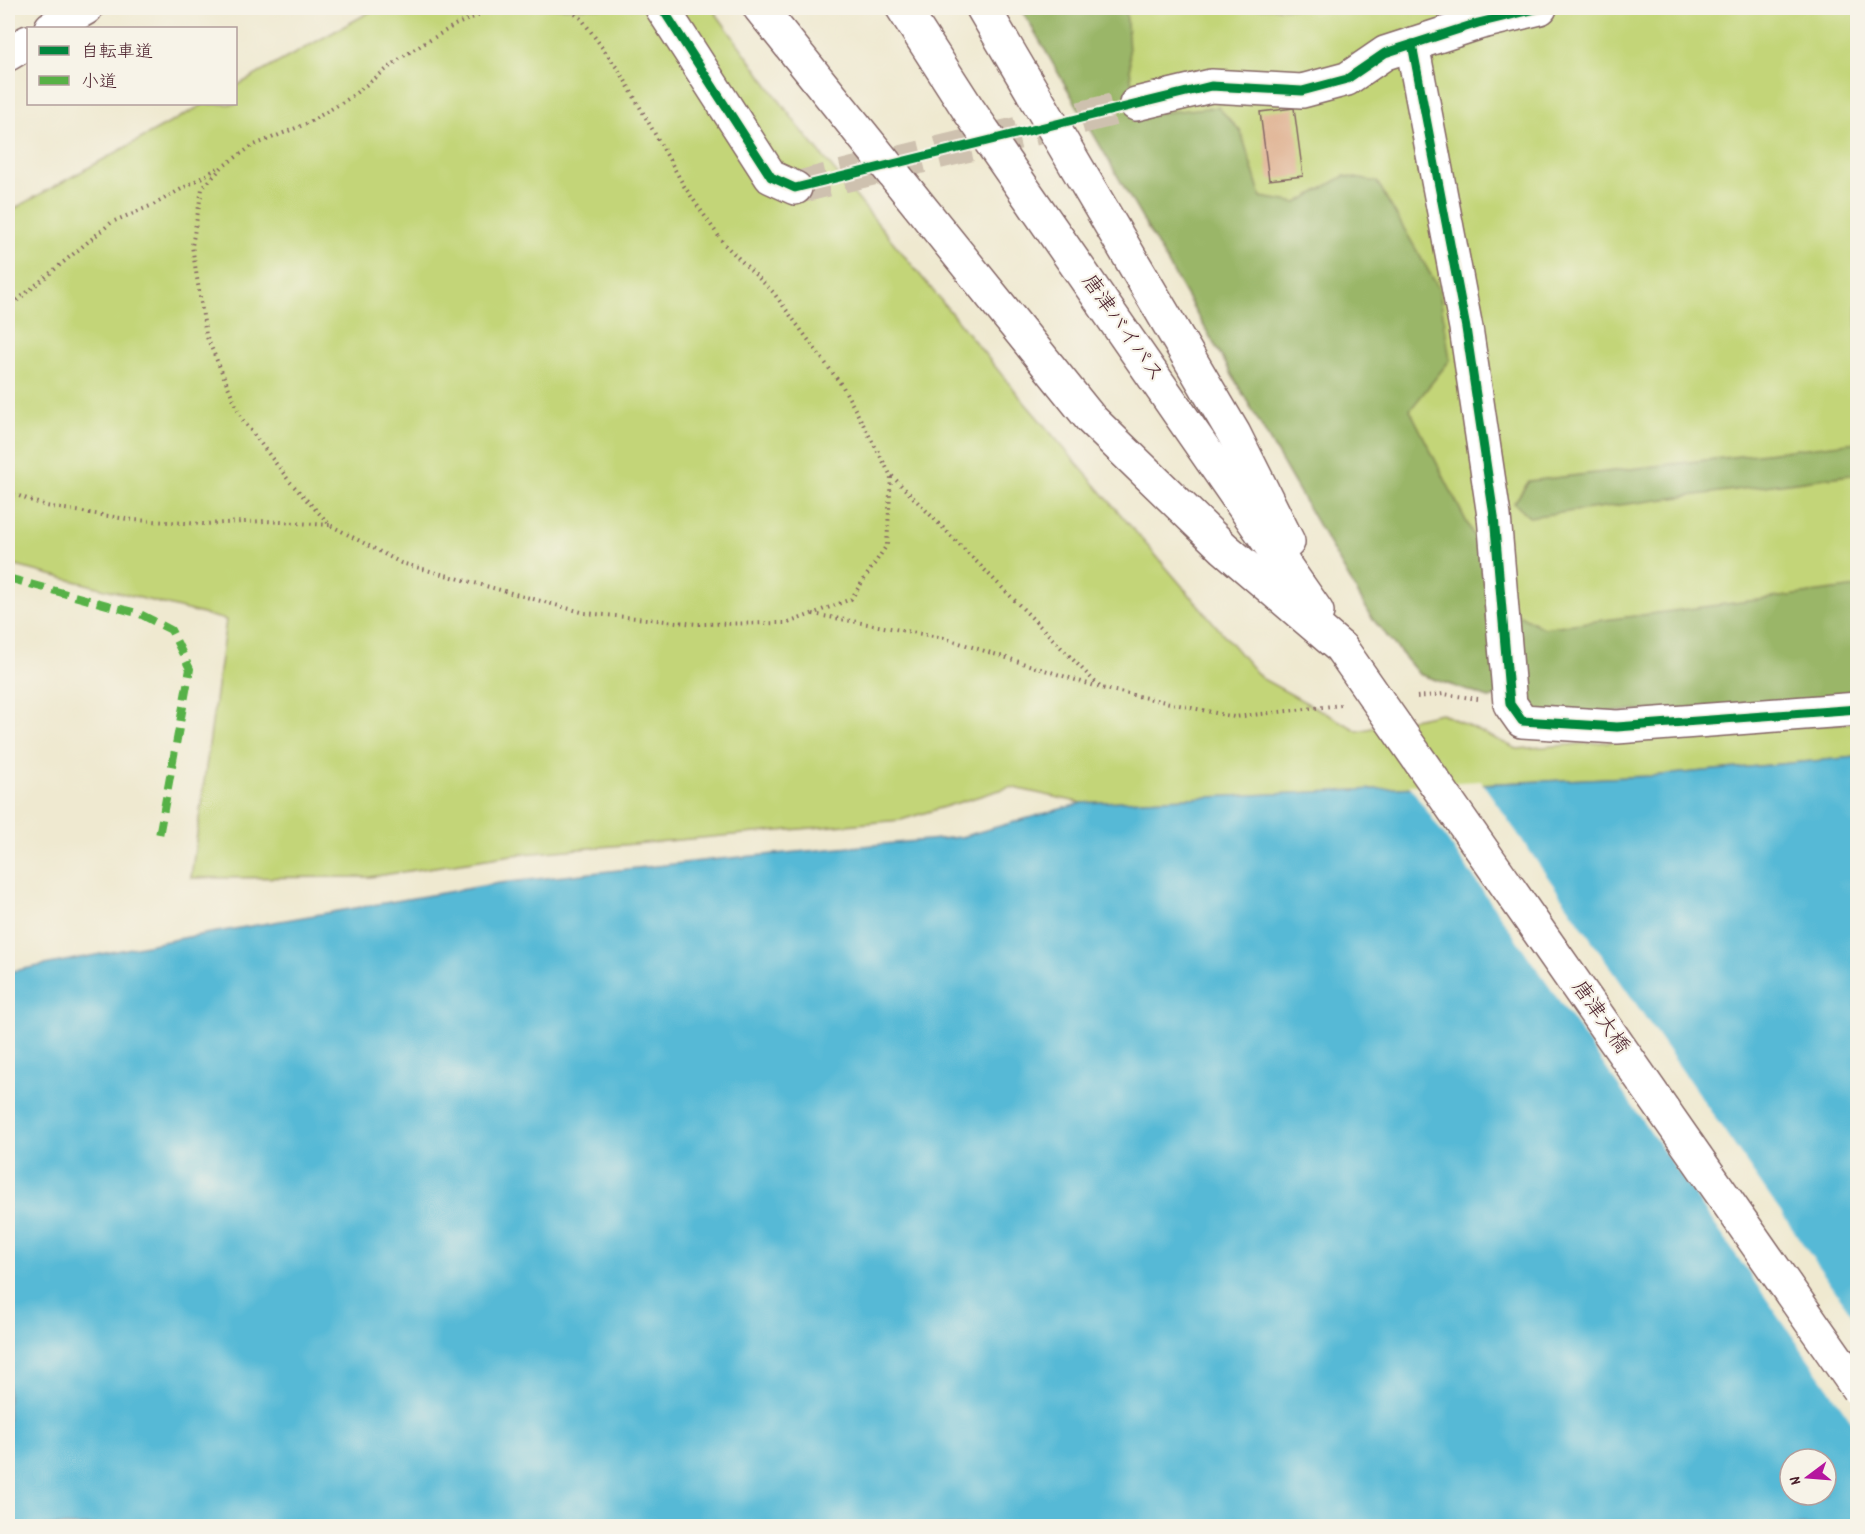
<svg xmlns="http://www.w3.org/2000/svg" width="1865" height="1534" font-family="Dekko,'Klee One',sans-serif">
	<rect width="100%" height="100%" fill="#f7f3e8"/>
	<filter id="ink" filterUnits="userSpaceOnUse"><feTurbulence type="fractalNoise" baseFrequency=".0167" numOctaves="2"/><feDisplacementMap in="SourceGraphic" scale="12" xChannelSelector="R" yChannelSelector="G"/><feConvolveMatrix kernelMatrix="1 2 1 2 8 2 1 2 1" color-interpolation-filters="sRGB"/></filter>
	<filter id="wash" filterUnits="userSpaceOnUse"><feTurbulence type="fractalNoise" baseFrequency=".008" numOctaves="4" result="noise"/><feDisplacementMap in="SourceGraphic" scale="24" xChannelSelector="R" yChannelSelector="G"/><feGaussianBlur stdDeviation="1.35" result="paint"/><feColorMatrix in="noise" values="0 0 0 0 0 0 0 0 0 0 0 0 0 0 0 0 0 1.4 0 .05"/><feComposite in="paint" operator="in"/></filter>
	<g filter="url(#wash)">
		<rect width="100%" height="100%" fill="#efe9d0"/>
		<g fill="#c3d578" stroke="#867a52" stroke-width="1.5">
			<polygon points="377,8 712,8 798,126 1025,403 1261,678 1358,731 1441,713 1517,749 1857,722 1857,757 1651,776 1082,803 1010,787 901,820 512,855 370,877 191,878 226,620 8,564 8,212 204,104 236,104 236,86"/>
			<polygon points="1021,8 1857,8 1857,703 1510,692 1489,698 1419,674 1372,618"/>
		</g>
		<g fill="#9ab668" stroke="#726a4a" stroke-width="1.5">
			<polygon points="1021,8 1126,8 1131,80 1147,114 1218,107 1241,132 1261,197 1297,203 1344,176 1377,182 1439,289 1450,360 1410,410 1511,610 1543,628 1857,587 1857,703 1529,715 1510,692 1489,698 1419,674 1372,618"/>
			<polygon points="1857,442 1857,474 1529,517 1514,503 1529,481"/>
		</g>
		<path fill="#57b9d6" stroke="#506c80" stroke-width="1.5" fill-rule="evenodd" d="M1857,757V1526H8V972L188,937L500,883L720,859L961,837L1082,803L1651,776ZM1790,1459H1826V1495H1790Z"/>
		<polygon fill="#efe9d0" points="1481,781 1857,1322 1857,1429 1409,785"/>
		<g id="blocks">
			<polygon fill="#dfb191" points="1294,108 1303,176 1269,180 1260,112"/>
		</g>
	</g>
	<g filter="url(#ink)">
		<use href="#blocks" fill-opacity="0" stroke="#846665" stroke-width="1.5"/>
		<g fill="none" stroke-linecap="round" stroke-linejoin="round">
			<polyline stroke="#cec1af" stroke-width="33" stroke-dasharray="33 16" stroke-linecap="butt" points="795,188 1136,104"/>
			<defs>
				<g id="minor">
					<polyline points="662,8 771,177 795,188"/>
					<polyline points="51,28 86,8"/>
					<polyline points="1412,44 1466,328 1494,516 1510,704 1522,721 1617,727 1858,709"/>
					<polyline points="8,54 28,42"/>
					<polyline points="1136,104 1211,86 1302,91 1347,79 1385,53 1478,23 1540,8"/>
				</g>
				<g id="highway">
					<polyline points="760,8 1091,419 1224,548 1341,648"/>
					<polyline points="903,8 968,109 1317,612"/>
					<polyline points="983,8 1234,434 1288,542"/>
				</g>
			</defs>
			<use href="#minor" stroke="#846665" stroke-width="36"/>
			<use href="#highway" stroke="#846665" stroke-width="36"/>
			<g stroke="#846665" stroke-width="4" stroke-dasharray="1.5 4.5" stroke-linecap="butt">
				<polyline points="495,8 455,25 405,55 348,99 308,123 252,146 222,167 202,189 192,246 206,335 242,419 290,482 330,525 401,563 585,613 697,624 788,623 851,599 887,545 891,476 843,387 773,292 724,244 684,186 622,75 581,18 566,8"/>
				<polyline points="8,308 112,222 155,204 218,168"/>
				<polyline points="892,476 1100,687"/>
				<polyline points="8,492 46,506 133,520 204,524 265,521 330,525"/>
				<polyline points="813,614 944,638 1101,688 1234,717 1341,705"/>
				<polyline points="1417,697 1444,694 1478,699"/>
			</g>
			<use href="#minor" stroke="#fff" stroke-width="33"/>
			<use href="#highway" stroke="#fff" stroke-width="33"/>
			<defs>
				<polyline id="highway-bridge" points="1341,648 1858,1389"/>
			</defs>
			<use href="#highway-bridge" stroke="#846665" stroke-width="36" stroke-linecap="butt"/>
			<use href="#highway-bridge" stroke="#fff" stroke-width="33"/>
			<polyline stroke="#57b146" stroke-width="8" stroke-dasharray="15 8" stroke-linecap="butt" points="8,578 140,614 171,630 190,669 159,836"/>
			<defs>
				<g id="cycleway">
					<polyline points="662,8 771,177 795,188 1211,86 1302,91 1347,79 1385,53 1478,23 1540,8"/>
					<polyline points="1412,44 1466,328 1494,516 1510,704 1522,721 1617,727 1858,709"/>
				</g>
			</defs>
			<use href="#cycleway" stroke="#f7f3e8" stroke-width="13"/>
			<use href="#cycleway" stroke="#00873e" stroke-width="9"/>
		</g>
	</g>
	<g text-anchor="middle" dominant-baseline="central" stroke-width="4.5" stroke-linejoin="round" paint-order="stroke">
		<g font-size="21" fill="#4a1f2b" stroke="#f7f3e8">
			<text transform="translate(1121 329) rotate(55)">唐津バイパス</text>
			<text transform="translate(1599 1018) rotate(55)">唐津大橋</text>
		</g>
	</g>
	<rect width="1865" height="1534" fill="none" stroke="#f7f3e8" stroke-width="30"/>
	<rect x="27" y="27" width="210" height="78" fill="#f7f3e8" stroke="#b29e9c" stroke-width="1.5"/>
	<rect x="39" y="46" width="30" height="9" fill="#00873e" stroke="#b29e9c" stroke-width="1.5"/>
	<text x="81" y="57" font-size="18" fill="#4a1f2b">自転車道</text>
	<rect x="39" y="76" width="30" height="9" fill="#57b146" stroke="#b29e9c" stroke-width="1.5"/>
	<text x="81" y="87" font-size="18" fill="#4a1f2b">小道</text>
	<g transform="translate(1808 1477) rotate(254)"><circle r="28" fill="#f7f3e8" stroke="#b29e9c" stroke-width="1.5"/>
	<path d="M0-4.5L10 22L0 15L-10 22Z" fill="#b5179e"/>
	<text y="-9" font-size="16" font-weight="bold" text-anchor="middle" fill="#4a1f2b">N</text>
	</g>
</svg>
